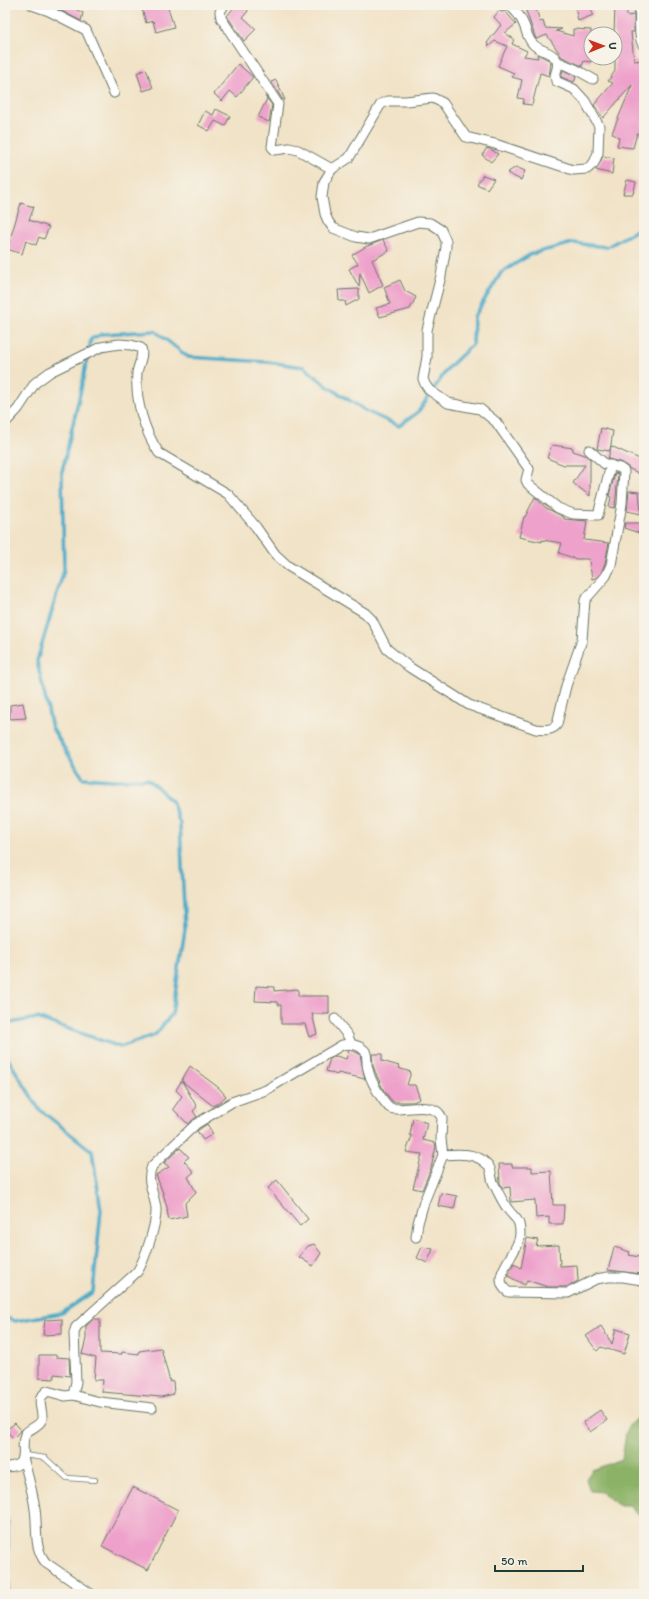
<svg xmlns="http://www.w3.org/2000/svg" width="649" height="1599" font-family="Itim,sans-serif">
	<rect width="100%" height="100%" fill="#f7f3e8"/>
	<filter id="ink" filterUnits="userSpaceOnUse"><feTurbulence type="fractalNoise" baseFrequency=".025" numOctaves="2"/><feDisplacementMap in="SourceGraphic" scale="8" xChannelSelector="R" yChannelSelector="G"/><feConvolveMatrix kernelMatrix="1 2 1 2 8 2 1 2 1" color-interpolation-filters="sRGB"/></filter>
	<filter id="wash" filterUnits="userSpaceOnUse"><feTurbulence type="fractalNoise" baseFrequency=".012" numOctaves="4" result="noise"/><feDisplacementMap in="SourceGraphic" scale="16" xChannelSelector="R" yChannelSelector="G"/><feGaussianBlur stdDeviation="0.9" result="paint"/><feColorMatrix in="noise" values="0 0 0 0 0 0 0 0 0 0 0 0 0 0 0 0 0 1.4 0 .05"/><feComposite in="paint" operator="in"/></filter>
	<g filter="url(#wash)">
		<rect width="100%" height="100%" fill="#f1e3c7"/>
		<polygon fill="#8cb266" stroke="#56784d" points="639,1417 644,1418 644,1519 628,1505 618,1505 601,1492 590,1491 586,1479 592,1470 622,1459 626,1433 630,1423"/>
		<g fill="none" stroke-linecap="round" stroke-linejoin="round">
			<g stroke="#4aaac9" stroke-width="3.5">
				<polyline points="5,1024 37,1018 120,1047 155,1035 172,1014 185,929 180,824 172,801 148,779 113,780 83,778 52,728 37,661 64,570 62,472 81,389 91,339 102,334 155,331 188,357 268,362 304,367 327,386 368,412 399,426 418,412 448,368 473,344 474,317 501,273 531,254 573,243 607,247 637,230 644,222"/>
				<polyline points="5,1054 39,1109 92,1151 101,1210 93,1292 62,1313 15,1321 5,1317"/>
				<polyline points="5,1516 8,1525 8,1594"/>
			</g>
		</g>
		<g id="blocks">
			<g fill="#eea1cb">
				<polygon points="50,5 67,5 83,13 81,21"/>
				<polygon points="141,5 167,5 174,27 156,32 153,21 146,23"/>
				<polygon points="236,5 247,5 248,11 243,17 256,29 244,41 227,16"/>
				<polygon points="524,5 535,5 540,22 543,21 545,28 562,29 556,31 573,36 573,29 591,30 591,62 584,61 582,66 562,57 547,35 536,39"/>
				<polygon points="575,5 590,5 593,15 578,21"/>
				<polygon points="615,5 627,5 627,16 634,15 634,32 631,32 634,61 643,60 644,57 644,137 637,133 633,148 617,146 619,138 612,133 632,85 603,118 594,105 613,83 608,81 615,71 615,34 614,34"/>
				<polygon points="499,11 502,12 505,11 516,24 505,33 514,39 512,44 527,51 524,56 538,58 537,54 549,60 551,63 549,76 540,73 532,105 523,104 524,99 518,98 522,80 512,77 514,73 498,66 507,46 495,41 489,46 487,43 501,25 494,17"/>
				<polygon points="238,64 253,77 237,97 230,91 222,101 214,94"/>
				<polygon points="146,69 153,88 143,91 137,73"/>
				<polygon points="563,70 576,77 574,82 561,77"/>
				<polygon points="276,80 285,100 283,100 271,82"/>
				<polygon points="265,96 272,105 269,122 258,117 267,99"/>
				<polygon points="216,109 230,116 225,126 215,121 209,131 198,125 205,111 213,115"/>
				<polygon points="487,148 492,150 498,154 491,162 482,155"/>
				<polygon points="603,156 614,158 612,174 596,170"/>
				<polygon points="516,167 525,171 521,180 507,173"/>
				<polygon points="483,175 494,179 487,189 477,184"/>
				<polygon points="627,180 636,182 633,194 623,194"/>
				<polygon points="21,203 34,207 29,220 49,227 44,239 39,237 36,245 26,241 22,254 7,249"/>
				<polygon points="383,240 389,251 372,260 383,285 369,293 360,273 359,287 349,269 358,264 352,255 365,247"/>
				<polygon points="400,280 405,291 416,297 410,309 380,317 376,308 390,304 384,287"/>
				<polygon points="359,289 359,299 346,306 345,301 339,301 338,290"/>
				<polygon points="601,428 613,431 610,451 597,449"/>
				<polygon points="552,445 573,448 573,451 585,455 590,459 590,496 573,483 585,465 564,465 547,458"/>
				<polygon points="611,446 644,461 644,476 630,469 623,463 608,459"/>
				<polygon points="615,473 618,474 615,508 609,507 611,497 609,496"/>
				<polygon points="629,491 639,492 641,514 627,511"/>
				<polygon points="535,497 546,508 564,517 564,519 587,521 584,540 609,543 605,563 601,573 596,578 592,579 589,559 576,559 559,553 562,543 542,540 542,542 519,537 524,517 525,517"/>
				<polygon points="625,523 644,523 642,534 624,528"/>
				<polygon points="23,703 26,718 10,719 10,705"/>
				<polygon points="256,986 274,987 274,991 298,989 298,996 329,996 329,1014 312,1014 317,1034 309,1037 305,1024 281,1024 281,1005 278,1005 277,1002 255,1001"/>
				<polygon points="349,1050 355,1052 360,1054 365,1079 338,1073 337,1075 326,1071 330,1059 336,1056 346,1059"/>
				<polygon points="372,1054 382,1054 382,1061 399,1066 398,1068 411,1072 407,1085 415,1085 420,1099 413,1102 393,1102 384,1091 377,1076 373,1066"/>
				<polygon points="190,1066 219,1088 226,1096 221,1101 213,1106 182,1081 197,1107 193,1111 197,1117 188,1124 173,1109 182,1096 176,1090"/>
				<polygon points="413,1118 427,1123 423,1140 435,1143 436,1147 431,1168 422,1190 413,1188 422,1154 406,1152 412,1136 410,1135"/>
				<polygon points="207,1124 213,1134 203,1140 197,1131"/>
				<polygon points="180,1148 189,1157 184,1161 194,1172 188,1177 196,1192 185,1203 187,1216 169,1220 167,1211 168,1211 163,1193 156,1175 169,1167 164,1163"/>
				<polygon points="499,1164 512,1164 512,1167 532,1167 532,1172 551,1171 553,1205 564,1205 563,1224 549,1224 549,1217 536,1218 535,1200 511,1202 510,1187 502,1188 500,1183"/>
				<polygon points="277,1180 308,1219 300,1226 268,1188"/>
				<polygon points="441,1193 457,1196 454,1209 438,1206"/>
				<polygon points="527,1238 538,1240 536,1246 559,1245 560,1266 577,1265 578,1281 567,1287 548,1287 527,1280 525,1285 508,1276 514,1263 521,1268"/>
				<polygon points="314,1244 321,1253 313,1266 299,1257 308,1246"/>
				<polygon points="422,1247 433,1249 427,1263 417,1258"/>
				<polygon points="614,1247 630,1252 629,1255 644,1258 642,1274 608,1270"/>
				<polygon points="62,1319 62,1334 43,1335 45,1320"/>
				<polygon points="94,1319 100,1319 100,1353 122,1354 122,1352 139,1354 139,1351 161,1348 170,1382 173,1381 174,1394 161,1397 102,1392 103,1380 94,1380 96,1358 82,1354 86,1339 86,1326"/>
				<polygon points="601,1326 612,1344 616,1329 630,1333 624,1354 601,1347 597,1351 586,1336"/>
				<polygon points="39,1355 57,1355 56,1357 69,1358 70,1376 54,1374 54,1379 39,1378"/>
				<polygon points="600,1410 607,1420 590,1432 583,1422"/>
				<polygon points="15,1423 21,1430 13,1438 6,1430"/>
				<polygon points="133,1487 178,1510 148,1570 102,1546"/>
			</g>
		</g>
	</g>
	<g filter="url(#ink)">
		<use href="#blocks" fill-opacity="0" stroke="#687767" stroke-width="1"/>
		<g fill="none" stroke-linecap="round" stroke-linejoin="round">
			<defs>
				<polyline id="lane" points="24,1455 45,1458 67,1478 95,1480"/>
				<g id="street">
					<polyline points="32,5 49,11 86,30 114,93"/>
					<polyline points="224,5 220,12 221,18 278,104 272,147 275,150 289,148 298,150 332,169 324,182 322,197 325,214 328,221 333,228 356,237 369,239 418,222 430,223 441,230 446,241 446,247 441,276 427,330 427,357 423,379 425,384 429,390 448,403 480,409 496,422 529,469 526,480 528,484 558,508 573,514 598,515 611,465"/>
					<path d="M639,5C641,15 637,39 644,46"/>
					<polyline points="558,62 575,69 593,79"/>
					<path d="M332,169L349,158L381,104L388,101H406L433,98L443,103L466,137L495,144L573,170L587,169L594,163L598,153L599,126L585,101L574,89L556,81L555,76C556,70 560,65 556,59C551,51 539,51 533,44C527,38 527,32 524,25C521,17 515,10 509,5"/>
					<path d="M5,423L18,409L35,383L50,372L101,347L119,344L131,345L141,348C144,356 138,365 137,373C135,400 144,431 159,453L228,494L256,527L275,554L288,566L365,613L372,620L387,649L409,667L469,705L536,729C543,730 553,731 557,724L566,686L582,640L585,600L606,576L611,565L622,504L624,471L620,468L605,464L589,450"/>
					<polyline points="335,1019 348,1036 351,1044"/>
					<path d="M443,1155C458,1154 475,1152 487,1164C493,1169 490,1178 494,1184C498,1192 502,1201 507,1208C515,1220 520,1217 520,1234C520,1253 487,1276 508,1292L568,1293L596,1279L608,1277H623L642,1280"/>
					<polyline points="73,1395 100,1402 152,1408"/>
					<path d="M23,1457C27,1474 33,1492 35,1509C38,1529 33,1547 46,1563L91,1594"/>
					<path d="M5,1467C35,1467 17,1446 26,1433C30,1428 40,1426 42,1419C43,1411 38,1404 41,1397L47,1391L65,1396L73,1395L76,1382L74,1333L76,1327L137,1272C145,1260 157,1222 156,1209C155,1194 145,1181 152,1166L196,1124L232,1102L266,1090L342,1045C350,1043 360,1045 365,1051C368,1056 366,1064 368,1069C370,1080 381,1099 389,1107C397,1114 434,1098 442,1118L441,1139L443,1155L424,1202L418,1223L416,1237"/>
				</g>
			</defs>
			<use href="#lane" stroke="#687767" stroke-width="6"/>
			<use href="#street" stroke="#687767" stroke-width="11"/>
			<use href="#lane" stroke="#fff" stroke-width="4.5"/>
			<use href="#street" stroke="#fff" stroke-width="9"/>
		</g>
	</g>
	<rect width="649" height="1599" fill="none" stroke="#f7f3e8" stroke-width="20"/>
	<g transform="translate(603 46) rotate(89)"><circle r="19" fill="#f7f3e8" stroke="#a1aaa0"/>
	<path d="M0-3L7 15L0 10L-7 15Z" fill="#c8321e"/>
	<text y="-6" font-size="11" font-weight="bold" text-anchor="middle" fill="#1f3d34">U</text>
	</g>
	<path d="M495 1565v6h88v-6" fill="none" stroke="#1f3d34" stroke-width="2"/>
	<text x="501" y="1565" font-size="12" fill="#1f3d34" stroke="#f7f3e8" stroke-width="3" paint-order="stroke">50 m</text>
</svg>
